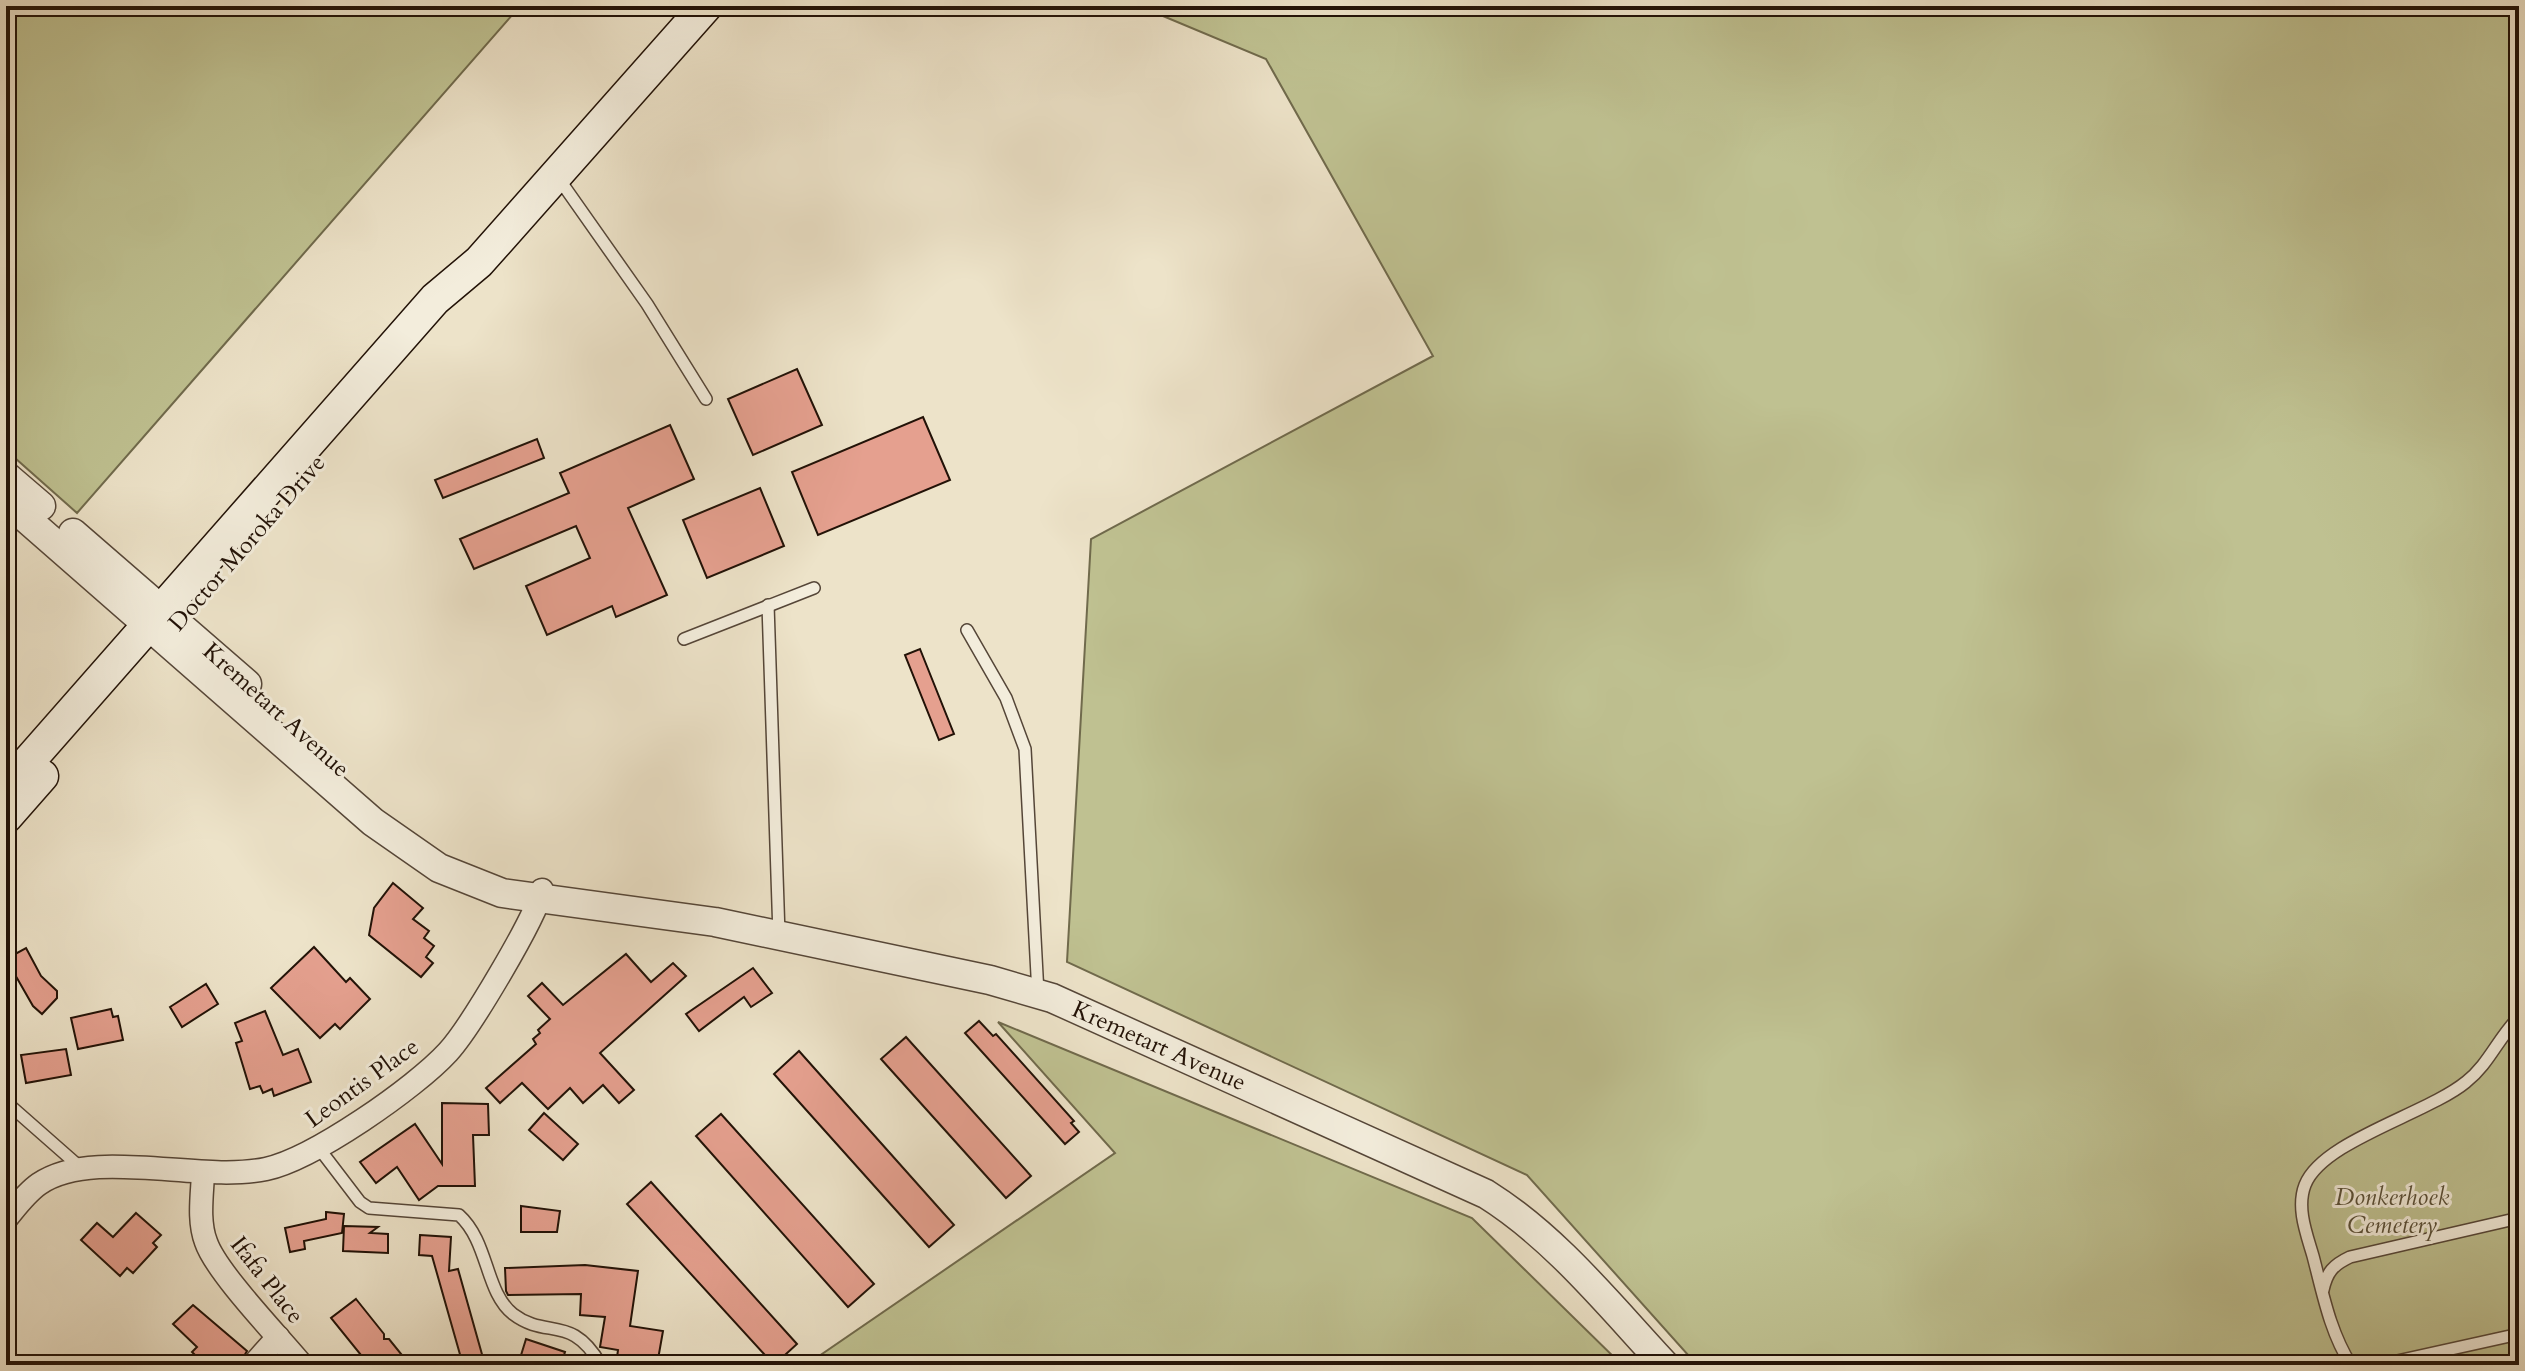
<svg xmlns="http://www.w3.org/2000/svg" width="2525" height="1371" font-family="Cardo,serif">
	<rect width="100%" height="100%" fill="#ede3c9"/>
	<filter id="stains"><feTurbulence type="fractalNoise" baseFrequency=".0025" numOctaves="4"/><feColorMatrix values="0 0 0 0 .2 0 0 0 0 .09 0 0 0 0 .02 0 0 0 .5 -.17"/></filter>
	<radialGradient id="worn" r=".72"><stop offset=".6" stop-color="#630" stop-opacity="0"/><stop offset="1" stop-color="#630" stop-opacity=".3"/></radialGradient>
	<g fill="#bfc191" stroke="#706a4c" stroke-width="2">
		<polygon points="6,6 520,6 77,513 6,450"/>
		<polygon points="1139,6 2519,6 2519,1365 1697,1365 1527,1175 1067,962 1091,539 1433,356 1266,59"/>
		<polygon points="998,1022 1472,1218 1622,1365 806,1365 1115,1153"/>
	</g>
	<g fill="#e5a08f" stroke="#221207" stroke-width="2">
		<polygon points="797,369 822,425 753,455 728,399"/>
		<polygon points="923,417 950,480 818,535 792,472"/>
		<polygon points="670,425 694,479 628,508 667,595 616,617 612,606 547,635 526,586 590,558 576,526 474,569 460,539 569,493 560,473"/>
		<polygon points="537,439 544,458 443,498 435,480"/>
		<polygon points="760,488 784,546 707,578 683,520"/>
		<polygon points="920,649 954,734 939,740 905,655"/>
		<polygon points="393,883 423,908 413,919 429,931 424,938 434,946 426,957 433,963 421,977 369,935 374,908"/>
		<polygon points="314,947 346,982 350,978 370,999 340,1029 335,1024 320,1038 271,988"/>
		<polygon points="26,948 41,976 57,991 57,998 42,1014 33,1006 6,959"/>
		<polygon points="626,954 651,982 673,963 686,976 600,1053 634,1090 619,1103 603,1085 583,1103 570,1088 548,1109 522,1083 500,1103 486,1088 536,1044 533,1039 540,1033 538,1030 550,1019 528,996 542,983 563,1005"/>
		<polygon points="753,968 772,993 751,1007 744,997 699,1031 686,1014"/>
		<polygon points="206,984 218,1004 182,1027 170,1007"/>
		<polygon points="111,1009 113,1017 118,1016 123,1040 78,1049 71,1018"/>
		<polygon points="265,1011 283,1055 298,1049 311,1082 274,1096 272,1089 263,1093 260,1086 250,1089 236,1043 242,1041 235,1023"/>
		<polygon points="979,1021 993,1036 996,1034 1074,1121 1071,1123 1079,1132 1065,1144 965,1033"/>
		<polygon points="906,1037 1031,1176 1006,1198 881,1059"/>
		<polygon points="66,1049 71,1075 26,1083 21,1055"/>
		<polygon points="799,1051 954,1225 929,1247 774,1074"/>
		<polygon points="442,1103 488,1104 489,1135 473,1135 475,1186 438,1186 419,1200 397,1167 376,1183 360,1162 415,1124 442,1164"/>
		<polygon points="544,1113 578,1144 563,1160 529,1130"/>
		<polygon points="721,1114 874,1284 848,1307 696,1136"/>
		<polygon points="651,1182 797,1344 774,1365 627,1204"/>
		<polygon points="521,1206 560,1211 557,1232 521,1232"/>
		<polygon points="326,1212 344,1214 342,1233 304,1241 305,1249 290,1252 285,1228 326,1219"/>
		<polygon points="136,1213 161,1235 153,1243 157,1247 133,1273 127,1268 120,1276 81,1240 97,1223 113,1237"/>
		<polygon points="344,1226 378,1227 370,1233 388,1234 388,1253 343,1251"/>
		<polygon points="420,1235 451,1237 449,1271 458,1269 485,1365 463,1365 432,1256 419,1255"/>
		<polygon points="585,1265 638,1271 630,1326 663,1331 657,1365 616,1365 618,1350 600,1347 605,1317 580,1315 581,1294 508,1295 506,1291 505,1268"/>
		<polygon points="356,1299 384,1334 384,1339 389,1339 410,1365 369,1365 331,1318"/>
		<polygon points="193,1305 247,1351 239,1365 205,1365 192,1352 197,1347 173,1324"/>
		<polygon points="526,1339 565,1352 561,1365 518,1365"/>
	</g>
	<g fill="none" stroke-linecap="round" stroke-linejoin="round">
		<defs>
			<g id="service">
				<polyline points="559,179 647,304 706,399"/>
				<polyline points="768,605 779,935"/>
				<polyline points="967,630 1006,698 1025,749 1038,994"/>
				<polyline points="684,639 814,588"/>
				<polyline points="6,1102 81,1168"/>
				<path d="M318,1147L360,1202L369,1208L459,1215C489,1242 485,1292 513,1314C547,1340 571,1313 601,1365"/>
				<path d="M2323,1290C2327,1272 2333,1265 2350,1257L2519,1218"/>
				<path d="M2351,1365C2330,1332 2323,1294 2313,1256C2307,1235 2296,1208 2305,1185C2322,1141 2427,1114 2466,1082C2489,1064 2498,1038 2519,1017"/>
				<polyline points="2379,1365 2519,1334"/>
			</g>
			<g id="minor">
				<path d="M203,1174C202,1196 198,1221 206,1242C216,1272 279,1337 302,1365"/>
				<path d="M6,1219C16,1207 26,1193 39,1184C93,1147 199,1183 266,1169C313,1159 415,1088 448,1052C470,1028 535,919 542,890"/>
				<polyline points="253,1365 278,1337"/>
			</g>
			<g id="tertiary">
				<polyline points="6,476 41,506"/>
				<path d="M6,501L373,822L439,868L502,893L715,922L990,980L1052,998L1486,1194C1556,1238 1609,1305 1665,1365"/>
				<polyline points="73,533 247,684"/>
			</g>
			<g id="secondary">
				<polyline points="6,787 435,299 479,262 706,6"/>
				<polyline points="6,817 42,776"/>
			</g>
		</defs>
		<use href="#service" stroke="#554638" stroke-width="14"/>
		<use href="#minor" stroke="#554638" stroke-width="25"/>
		<use href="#tertiary" stroke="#554638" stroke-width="31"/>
		<use href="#secondary" stroke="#221207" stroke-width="35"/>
		<use href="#service" stroke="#f3eddc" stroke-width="11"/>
		<use href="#minor" stroke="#f3eddc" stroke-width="22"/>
		<use href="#tertiary" stroke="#f3eddc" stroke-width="28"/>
		<use href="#secondary" stroke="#f3eddc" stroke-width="32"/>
	</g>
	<g text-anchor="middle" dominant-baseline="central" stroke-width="6" stroke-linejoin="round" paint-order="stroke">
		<g font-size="24" fill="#221207" stroke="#f3eddc">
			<text transform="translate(247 543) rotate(-49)">Doctor Moroka Drive</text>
			<text transform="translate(276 710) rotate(42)">Kremetart Avenue</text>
			<text transform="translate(1159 1046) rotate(24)">Kremetart Avenue</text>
			<text transform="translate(362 1083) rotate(-36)">Leontis Place</text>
			<text transform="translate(267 1280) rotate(52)">Ifafa Place</text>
		</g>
		<g font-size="24" font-style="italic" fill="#594f37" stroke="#f3eddc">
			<text x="2392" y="1197">Donkerhoek<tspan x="2392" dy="28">Cemetery</tspan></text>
		</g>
	</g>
	<rect width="2525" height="1371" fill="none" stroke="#ede3c9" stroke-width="32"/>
	<rect x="8" y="8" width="2509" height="1355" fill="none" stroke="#221207" stroke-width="4"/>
	<rect x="16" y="16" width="2493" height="1339" fill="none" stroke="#221207" stroke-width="2"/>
	<rect width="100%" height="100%" filter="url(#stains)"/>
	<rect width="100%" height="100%" fill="url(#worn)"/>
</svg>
